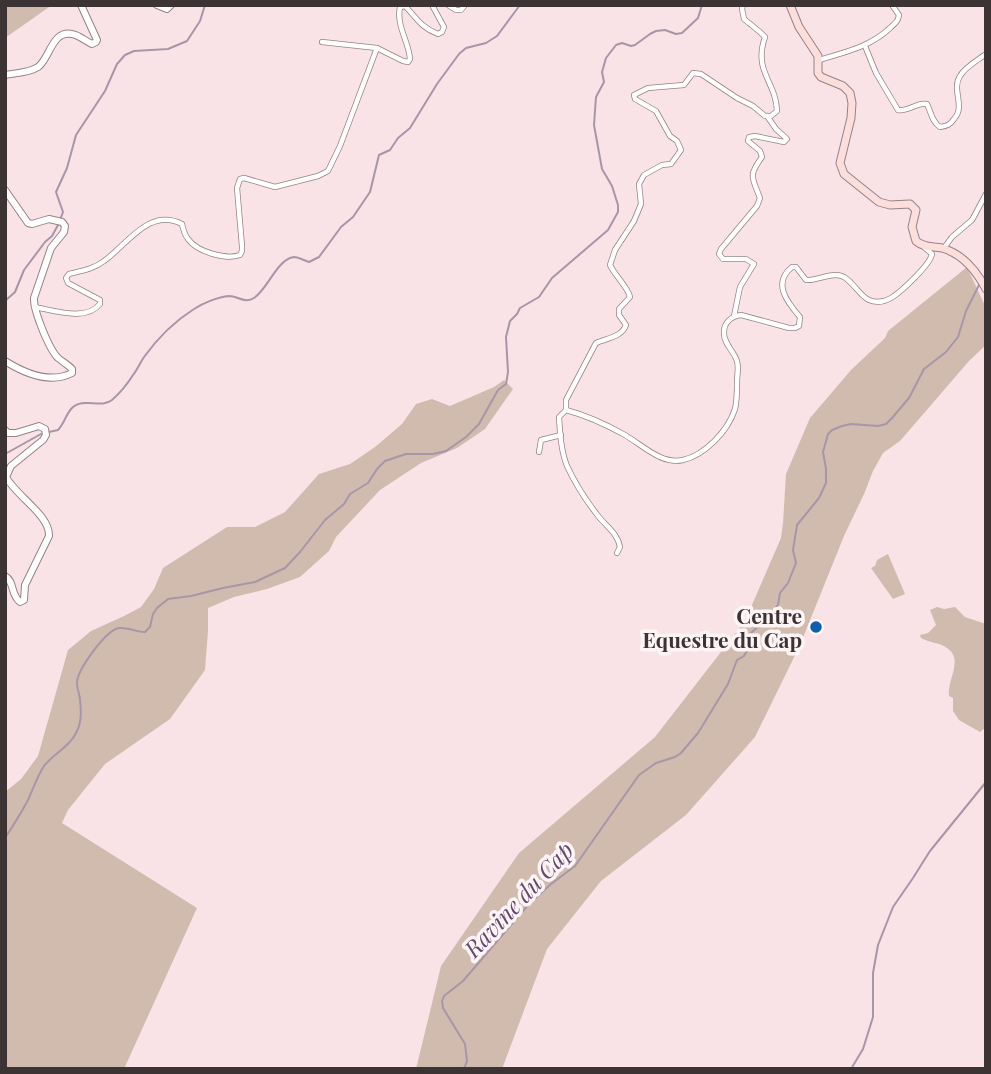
<svg xmlns="http://www.w3.org/2000/svg" width="991" height="1074" font-family="'Playfair Display',serif">
	<rect width="100%" height="100%" fill="#fae3e7"/>
	<g fill="#d1bbaf">
		<polygon points="5,5 52,5 5,38"/>
		<polygon points="967,267 986,308 986,345 969,361 900,441 883,453 873,471 864,494 844,536 800,645 755,737 686,815 601,881 547,949 502,1069 416,1069 441,966 519,853 655,737 745,621 781,538 783,523 786,474 810,418 851,370 885,338 888,331"/>
		<polygon points="504,380 513,389 485,429 457,448 421,463 380,490 336,537 329,551 300,577 267,589 234,597 208,608 208,631 205,670 170,719 105,764 68,810 62,823 197,908 124,1069 5,1069 5,792 21,779 38,756 68,650 91,631 124,616 141,607 154,589 163,568 227,527 255,527 285,512 319,474 350,464 375,447 402,424 416,404 432,399 450,406 494,387"/>
		<polygon points="888,554 905,594 893,599 871,568 875,566 877,560"/>
		<path d="M937,607L944,609L955,607L965,617L986,624V667L984,671L986,676V727L980,732L959,720L953,711V698L949,696C947,680 964,659 947,648C939,642 929,643 921,638L920,635L928,633L936,625L930,610Z"/>
	</g>
	<g fill="none" stroke-linecap="round" stroke-linejoin="round">
		<g stroke="#a796a8" stroke-width="2">
			<polyline points="60,220 63,212 56,192 67,168 76,135 105,91 117,64 125,55 134,51 168,49 187,41 200,21 205,5"/>
			<polyline points="5,301 15,292 24,270 45,242 52,236 58,225"/>
			<path d="M49,432L58,430C64,424 66,414 72,408C83,397 101,409 112,400C120,393 128,383 133,375C137,370 140,363 144,357C157,339 175,321 194,309C203,303 218,297 229,296C238,296 245,304 254,298C268,289 277,259 294,257C299,257 305,261 309,262L319,257L341,227L353,217L370,192L379,155L390,150L398,138L410,128L437,84L459,54L466,48L486,43L497,36L520,5"/>
			<polyline points="5,454 41,434"/>
			<path d="M5,838C13,826 21,813 28,800C33,789 37,777 44,766C54,753 70,747 77,731C82,721 81,709 80,699C79,693 77,688 77,683C77,670 106,630 119,628C127,627 136,632 145,632L150,627L153,614L157,608L168,599L191,596L223,588L255,582L285,568L300,552L325,520L344,504L350,494L368,483L377,469L385,461L406,454H433L446,451L466,437L479,424L498,390L506,384L508,372L506,337L510,321L517,314L520,308L539,297L552,278L608,230L618,212V205L612,186L602,169L594,125L596,97L604,82L602,72L606,58L616,45L622,43L631,46L635,45L650,34L656,31L665,30L676,34L682,33L698,18L702,5"/>
			<polyline points="464,1069 467,1061 465,1044 443,1008 442,1001 444,996 463,981 529,904 551,884 575,866 639,775 656,763 675,757 681,753 698,733 728,684 737,660 744,656 750,645 751,633 769,616 778,605 780,593 788,583 796,563 793,550 797,525 819,498 826,483 826,469 823,452 828,434 832,430 842,426 851,424 878,426 886,424 892,418 909,398 924,369 946,352 958,337 966,311 979,285"/>
			<polyline points="851,1069 863,1049 873,1017 873,973 878,945 893,907 913,878 930,851 986,782"/>
		</g>
		<defs>
			<g id="minor">
				<polyline points="448,5 456,10 461,10 465,5"/>
				<polyline points="322,42 377,48"/>
				<path d="M865,46L876,73L898,110C908,112 917,102 927,104C931,112 932,122 940,127C947,126 950,125 954,119C966,106 951,90 960,76C965,67 978,60 986,54"/>
				<path d="M819,60C845,52 870,47 890,28C895,23 898,22 899,15L892,5"/>
				<polyline points="944,248 952,237 972,220 986,194"/>
				<path d="M34,307C53,310 86,322 100,304V300L68,283L66,278L69,274C81,271 94,269 104,261C127,245 149,207 182,224C183,229 185,235 188,239C197,252 226,260 240,255L242,251V246L237,188L240,179L244,178L275,187L318,176L328,171L340,146L377,48L403,61L408,62L410,59C409,42 396,26 400,7L405,6C417,18 420,27 438,34L442,32L444,27L432,5"/>
				<path d="M734,316L740,287L754,264L746,259H723L719,254L721,249L757,206L760,198C752,177 748,176 762,157L760,151L748,141L749,137L755,136L784,142L787,139L776,129L767,116"/>
				<path d="M566,409V400L596,343C607,338 622,337 626,325L619,315V309L630,297C628,287 615,276 610,265L615,250L634,221L641,204L639,184L644,175L662,165L671,164L681,150L677,141L670,136L656,111L635,99L634,95L648,88L684,85L693,73L701,74L737,98L753,106L765,116H771L777,111C776,81 753,72 765,37L760,32L744,19L742,9L743,5"/>
				<polyline points="539,452 541,440 561,435"/>
				<path d="M617,553L620,547C618,534 607,527 599,517C587,502 575,483 567,466C561,451 560,433 559,417L566,410C585,415 607,425 625,435C642,445 662,465 683,460C705,455 728,431 735,409C737,401 737,391 737,382C737,375 739,368 737,361C734,351 723,343 724,332C724,322 732,316 741,315L789,328H795L799,326L800,317C787,302 772,283 792,267H796L806,280C818,281 832,271 844,277C854,283 859,295 869,300C876,303 884,302 891,298C901,292 930,265 932,254L924,247"/>
			</g>
			<g id="tertiary">
				<polyline points="157,5 167,9 171,5"/>
				<path d="M5,75C15,73 29,73 38,67C50,58 52,30 72,34C79,35 85,41 92,44L96,42L97,40L81,5"/>
				<path d="M5,190L28,223L32,224L49,219L62,222L65,226L64,232L51,248L34,298C33,310 49,349 58,358C63,362 68,365 72,369V373C50,384 24,373 5,361"/>
				<path d="M5,430L8,433H16L39,426L45,429L46,435L43,440L11,466L6,477C16,496 50,515 49,536L25,585L24,600L20,602C10,594 15,582 5,576"/>
			</g>
			<path id="secondary" d="M790,5L799,27L818,56V73L821,77L843,86L850,93L852,103L851,118L840,163L844,174L879,202L890,205L910,204L916,210L912,227L916,241C924,248 933,246 942,248C963,254 976,270 986,289"/>
		</defs>
		<use href="#minor" stroke="#968286" stroke-width="6"/>
		<use href="#tertiary" stroke="#968286" stroke-width="8"/>
		<use href="#secondary" stroke="#968286" stroke-width="9"/>
		<use href="#minor" stroke="#fff" stroke-width="4.5"/>
		<use href="#tertiary" stroke="#fff" stroke-width="6"/>
		<use href="#secondary" stroke="#fcdfdc" stroke-width="7"/>
	</g>
	<circle fill="#0e5fae" stroke="#fdf4f6" stroke-width="2.5" cx="816" cy="627" r="7"/>
	<g text-anchor="middle" dominant-baseline="central" stroke-width="7" stroke-linejoin="round" paint-order="stroke">
		<g font-size="21" font-weight="bold" fill="#3c3335" stroke="#fdf4f6" text-anchor="end">
			<text x="802" y="615">Centre<tspan x="802" dy="24">Equestre du Cap</tspan></text>
		</g>
		<g font-size="23" font-style="italic" fill="#66486d" stroke="#fdf4f6">
			<text transform="translate(518 899) rotate(-47)">Ravine du Cap</text>
		</g>
	</g>
	<rect width="991" height="1074" fill="none" stroke="#3c3335" stroke-width="14"/>
</svg>
